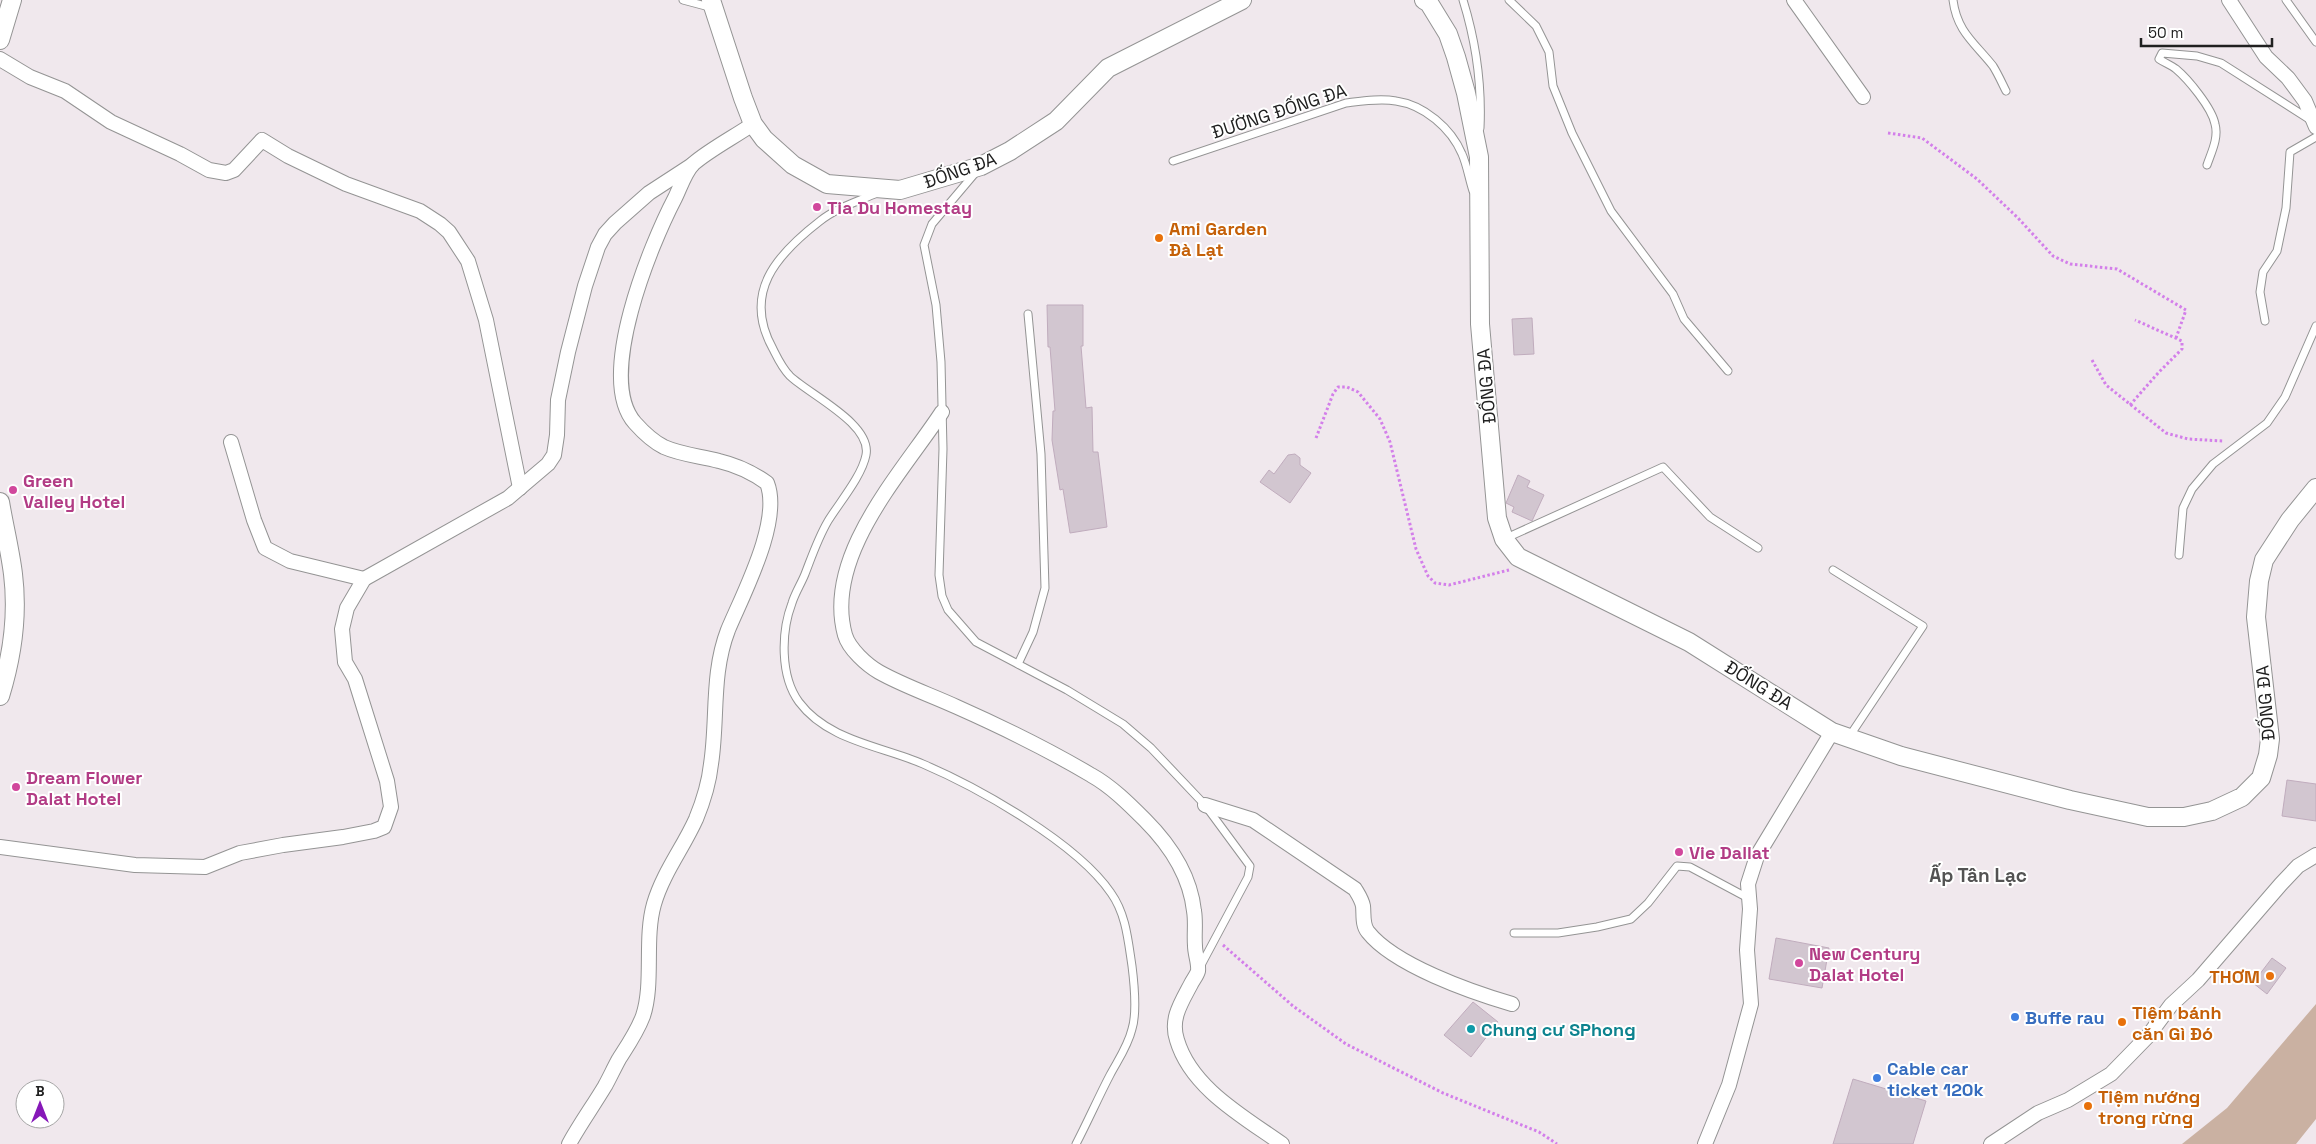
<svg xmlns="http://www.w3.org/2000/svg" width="2316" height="1144" font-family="'Space Grotesk',sans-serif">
	<rect width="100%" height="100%" fill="#f0e8ed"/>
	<polygon fill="#cab1a2" points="2316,1004 2316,1119 2296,1144 2182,1144 2227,1108"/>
	<g fill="#d2c6d0" stroke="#c0acbd">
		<polygon points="1047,305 1083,305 1083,346 1081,346 1086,408 1092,407 1093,452 1098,452 1107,527 1070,533 1063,489 1060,490 1052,440 1053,411 1055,411 1050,347 1048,347"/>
		<polygon points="1532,318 1534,354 1514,355 1512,319"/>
		<polygon points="1295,454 1300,458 1300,465 1311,473 1290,503 1260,482 1269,470 1274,474 1288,455"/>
		<polygon points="1518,475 1530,481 1527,487 1544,495 1532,521 1512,512 1514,507 1506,503"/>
		<polygon points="2287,780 2316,784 2316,821 2282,816"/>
		<polygon points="1776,938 1829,948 1822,988 1769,979"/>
		<polygon points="2272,958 2286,968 2267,994 2253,983"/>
		<polygon points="1473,1002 1498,1022 1471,1057 1444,1035"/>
		<polygon points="1853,1079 1926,1101 1913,1144 1833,1144"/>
	</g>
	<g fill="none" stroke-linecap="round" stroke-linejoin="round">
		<defs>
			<g id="service">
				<polyline points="683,0 713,8"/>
				<path d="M1463,0C1476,42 1482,84 1480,128"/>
				<polyline points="1509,0 1536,26 1549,52 1553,86 1572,133 1611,211 1673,294 1684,319 1728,371"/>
				<path d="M1953,0C1957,32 1975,43 1993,66C1998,74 2002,83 2006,91"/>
				<polyline points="2286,0 2316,42"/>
				<path d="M1173,161L1346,103C1362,101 1380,98 1396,101C1424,105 1451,128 1462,154C1467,165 1469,179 1473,191"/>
				<path d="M2207,165C2211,153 2219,138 2215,124C2212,108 2188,79 2176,69C2171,65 2165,63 2159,59L2162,53L2197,56L2221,63L2312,121"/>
				<polyline points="976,172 932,224 924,245 936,305 941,362 943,449 939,575 942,596 948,610 976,642 1067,690 1123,724 1151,748 1205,805 1250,866 1248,877 1200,967"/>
				<path d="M877,193C859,201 836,208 820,221C776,255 742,293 773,349C778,359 782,368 790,376C810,395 872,424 866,455C862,476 839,503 828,521C818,538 812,556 805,574C801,584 795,593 792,603C781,632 780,676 799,702C828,741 882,746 923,764C979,788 1077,843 1111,893C1126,914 1128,940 1132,966C1134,982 1137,1013 1132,1029C1128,1046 1118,1060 1110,1075C1098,1098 1088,1121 1076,1144"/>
				<polyline points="2265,321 2260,292 2263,272 2277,251 2286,208 2290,152 2316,137"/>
				<polyline points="1504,539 1663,467 1710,517 1758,548"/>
				<polyline points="2179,555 2183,508 2192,489 2213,464 2267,423 2285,397 2316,326"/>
				<polyline points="1833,570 1923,626 1849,737"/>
				<polyline points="1018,664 1033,632 1045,588 1041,454 1028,314"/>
				<polyline points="1514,933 1558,933 1597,927 1631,919 1648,903 1677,866 1690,867 1748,898"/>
			</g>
			<g id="minor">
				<polyline points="1794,0 1863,97"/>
				<polyline points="2229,0 2266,57 2288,78 2305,101 2316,127"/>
				<polyline points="0,59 30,77 65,91 111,122 180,154 209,170 226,173 234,170 262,140 288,156 346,184 420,211 440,224 449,232 468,261 486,320 520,488"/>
				<path d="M942,412C902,473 823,556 845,635C849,649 867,665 879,672C904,686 931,695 957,707C1002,727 1049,750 1091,775C1111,786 1129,804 1145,820C1170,845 1190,874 1194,911C1196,922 1194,934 1195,946C1195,954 1199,963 1198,971C1197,975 1193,980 1191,984C1181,1003 1170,1019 1177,1040C1191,1088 1244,1117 1282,1144"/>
				<polyline points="231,442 254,520 265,548 290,561 364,579"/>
				<path d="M1205,805L1253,820L1355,889C1358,894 1362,900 1363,906C1364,914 1362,925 1368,932C1394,965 1471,992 1512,1004"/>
				<polyline points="0,847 135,865 205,867 240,853 283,845 343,837 374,831 384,827 391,807 387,781 355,679 345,662 342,629 347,608 364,579 508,498 548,464 554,455 557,435 558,400 568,352 585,286 598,247 605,234 615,223 649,193 692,165"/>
				<path d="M569,1144C580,1124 593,1106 605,1086C610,1077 614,1068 619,1059C628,1045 637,1032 643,1016C654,983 644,939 654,904C663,873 683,848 696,819C703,802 709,783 711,764C718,719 711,674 728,630C743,594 782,521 767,483C753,473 736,465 719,461C701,456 682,455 664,447C654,442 643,432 635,423C595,378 651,244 675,198C680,188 685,172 693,164C709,150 734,137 753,124"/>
				<polyline points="1705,1144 1729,1085 1751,1004 1747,950 1750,909 1748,884 1757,856 1832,732"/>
				<polyline points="1991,1144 2038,1113 2068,1100 2111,1074 2148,1036 2171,1005 2198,980 2281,884 2298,866 2316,855"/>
			</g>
			<g id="tertiary">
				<polyline points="711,0 743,98 753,124 764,139 793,165 827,184 900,190 981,166 1010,151 1056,121 1108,68 1242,0"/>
				<polyline points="1424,0 1429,3 1448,34 1456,57 1466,93 1479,157 1480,324 1497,518 1504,539 1518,557 1689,642 1832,732 1901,756 2070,800 2148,817 2184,817 2212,811 2242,797 2261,778 2268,755 2270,739 2256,617 2259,581 2264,560 2290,520 2316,488"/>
				<polyline points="0,40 12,0"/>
				<path d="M0,502C4,526 10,550 13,574C18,614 12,657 0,696"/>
			</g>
		</defs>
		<use href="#service" stroke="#949494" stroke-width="9"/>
		<use href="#minor" stroke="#949494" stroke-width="16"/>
		<use href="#tertiary" stroke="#949494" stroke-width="20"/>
		<g stroke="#d37fea" stroke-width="3" stroke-dasharray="2.5 2.5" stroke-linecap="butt">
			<polyline points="1888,133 1922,138 1977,179 2018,218 2053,256 2070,264 2117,269 2186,310 2176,338"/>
			<polyline points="2092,360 2106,385 2166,433 2188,439 2223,441"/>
			<polyline points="2130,405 2159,372 2182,349 2182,341 2135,320"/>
			<polyline points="1316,438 1333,394 1338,387 1347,387 1358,392 1380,419 1390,442 1416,549 1428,576 1435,583 1449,585 1509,570"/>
			<polyline points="1223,945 1293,1006 1346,1044 1443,1093 1539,1132 1557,1144"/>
		</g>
		<use href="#service" stroke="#fff" stroke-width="7"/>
		<use href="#minor" stroke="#fff" stroke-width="14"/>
		<use href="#tertiary" stroke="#fff" stroke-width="18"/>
	</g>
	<g fill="#d1479c" stroke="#fff" stroke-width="2">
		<circle cx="817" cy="207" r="5"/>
		<circle cx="13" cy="490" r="5"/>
		<circle cx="16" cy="787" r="5"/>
		<circle cx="1679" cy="852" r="5"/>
		<circle cx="1799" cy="963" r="5"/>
	</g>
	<g fill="#e8710a" stroke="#fff" stroke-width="2">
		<circle cx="1159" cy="238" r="5"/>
		<circle cx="2270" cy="976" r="5"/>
		<circle cx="2122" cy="1022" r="5"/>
		<circle cx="2088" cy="1106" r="5"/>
	</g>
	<g fill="#3f7fe0" stroke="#fff" stroke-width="2">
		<circle cx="2015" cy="1017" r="5"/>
		<circle cx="1877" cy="1078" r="5"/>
	</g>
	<circle fill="#0f9aa8" stroke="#fff" stroke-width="2" cx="1471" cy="1029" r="5"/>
	<g text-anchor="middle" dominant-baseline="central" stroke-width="4" stroke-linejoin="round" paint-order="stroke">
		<g font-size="18" fill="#202020" stroke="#fff">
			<text transform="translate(1279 111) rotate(-18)">ĐƯỜNG ĐỐNG ĐA</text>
			<text transform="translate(960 170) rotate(-19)">ĐỐNG ĐA</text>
			<text transform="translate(1486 386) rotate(-95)">ĐỐNG ĐA</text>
			<text transform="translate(1759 685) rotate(32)">ĐỐNG ĐA</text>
			<text transform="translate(2265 703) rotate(-95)">ĐỐNG ĐA</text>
		</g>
		<g font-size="18" font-weight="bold" fill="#b23c85" stroke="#fff" text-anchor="start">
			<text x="827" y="207">Tia Du Homestay</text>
			<text x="23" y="480">Green<tspan x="23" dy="21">Valley Hotel</tspan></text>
			<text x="26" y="777">Dream Flower<tspan x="26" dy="21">Dalat Hotel</tspan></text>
			<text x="1689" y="852">Vie Dallat</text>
			<text x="1809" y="953">New Century<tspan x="1809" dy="21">Dalat Hotel</tspan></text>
		</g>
		<g font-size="18" font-weight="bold" fill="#c56008" stroke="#fff" text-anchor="start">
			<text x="1169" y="228">Ami Garden<tspan x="1169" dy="21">Đà Lạt</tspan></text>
			<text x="2260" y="976" text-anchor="end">THƠM</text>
			<text x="2132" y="1012">Tiệm bánh<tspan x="2132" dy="21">căn Gì Đó</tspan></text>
			<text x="2098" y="1096">Tiệm nướng<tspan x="2098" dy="21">trong rừng</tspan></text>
		</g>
		<g font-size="18" font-weight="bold" fill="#366cbe" stroke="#fff" text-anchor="start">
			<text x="2025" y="1017">Buffe rau</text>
			<text x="1887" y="1068">Cable car<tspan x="1887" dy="21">ticket 120k</tspan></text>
		</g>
		<g font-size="18" font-weight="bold" fill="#0d838f" stroke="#fff" text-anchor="start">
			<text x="1481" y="1029">Chung cư SPhong</text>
		</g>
		<g font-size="19" font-weight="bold" fill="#535353" stroke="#fff">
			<text x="1978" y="875">Ấp Tân Lạc</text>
		</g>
	</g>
	<g transform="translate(40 1104)"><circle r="24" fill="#ffffff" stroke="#a6a6a6"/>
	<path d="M0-4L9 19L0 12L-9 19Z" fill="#8618b8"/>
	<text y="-8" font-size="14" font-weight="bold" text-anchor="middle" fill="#202020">B</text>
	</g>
	<path d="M2141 38v8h131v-8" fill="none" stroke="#202020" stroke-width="2.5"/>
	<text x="2148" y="38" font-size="15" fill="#202020" stroke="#ffffff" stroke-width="4" paint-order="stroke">50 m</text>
</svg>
